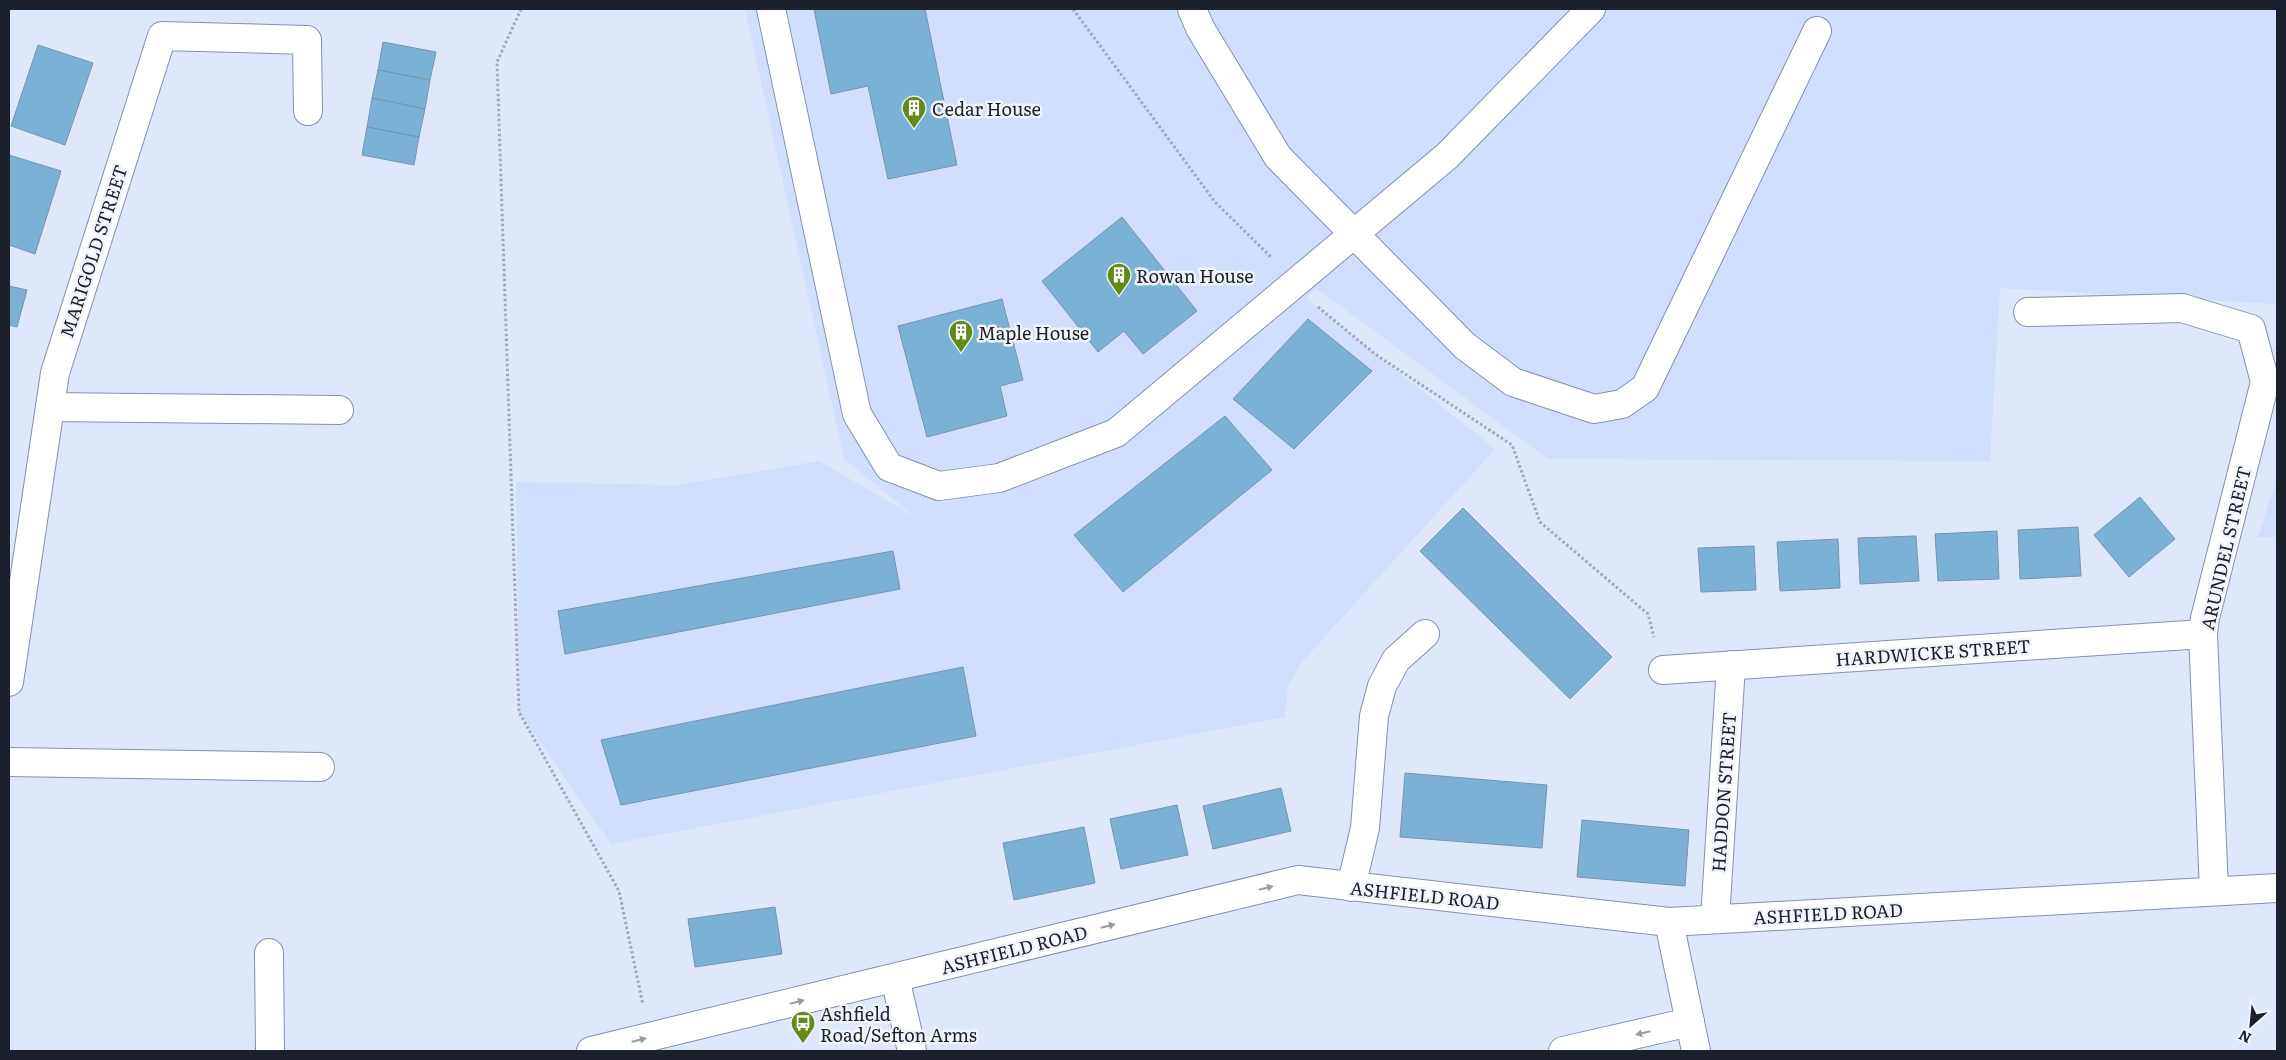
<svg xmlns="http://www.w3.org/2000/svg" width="2286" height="1060" font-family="Literata,serif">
	<rect width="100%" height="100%" fill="#dfe7fc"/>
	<g fill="#d1defe">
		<polygon points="745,9 2277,9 2275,304 2000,288 1990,461 1548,459 1316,288 1306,298 1495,449 1301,663 1288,686 1285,717 611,844 519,712 516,482 675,485 819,461 917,518 844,459"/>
		<polygon points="2277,466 2277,537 2258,537 2275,485"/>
	</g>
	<g fill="#7cb1d6" stroke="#7695ac">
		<polygon points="814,9 925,9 957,165 888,179 868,86 831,94"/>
		<polygon points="383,42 436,52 430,80 378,70"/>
		<polygon points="38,45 93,63 65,145 11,126"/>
		<polygon points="378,70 430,80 425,109 372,98"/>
		<polygon points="372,98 425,109 419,137 367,127"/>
		<polygon points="367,127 419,137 414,165 362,155"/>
		<polygon points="9,155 61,171 35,254 9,245"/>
		<polygon points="1122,217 1197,311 1143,354 1124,331 1098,352 1042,281"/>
		<polygon points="9,286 27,290 17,327 9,325"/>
		<polygon points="1002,299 1023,380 1000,386 1007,416 927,437 898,326"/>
		<polygon points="1308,319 1372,371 1294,449 1233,399"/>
		<polygon points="1225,416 1272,470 1123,592 1074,535"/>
		<polygon points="2140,497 2175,539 2129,577 2094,535"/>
		<polygon points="1463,508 1612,657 1570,699 1420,551"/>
		<polygon points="2078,527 2081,576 2020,579 2018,530"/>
		<polygon points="1997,531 1999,579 1938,581 1935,534"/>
		<polygon points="1916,536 1919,581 1860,584 1858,538"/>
		<polygon points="1838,539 1840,588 1780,591 1777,542"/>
		<polygon points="1754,546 1756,590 1701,592 1698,548"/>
		<polygon points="893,551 900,589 565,654 558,611"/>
		<polygon points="963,667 976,736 621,805 601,740"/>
		<polygon points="1405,773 1547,785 1542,848 1400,837"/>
		<polygon points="1281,788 1291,831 1213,849 1203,806"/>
		<polygon points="1177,805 1188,855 1121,869 1110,819"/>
		<polygon points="1582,820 1689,830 1685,886 1577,877"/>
		<polygon points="1084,827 1095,883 1014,900 1003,843"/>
		<polygon points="775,907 782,954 695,967 688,919"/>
	</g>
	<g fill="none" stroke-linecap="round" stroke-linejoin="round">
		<defs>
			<g id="minor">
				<polyline points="771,9 857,414 889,467 939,486 999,478 1116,433 1447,156 1591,9"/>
				<polyline points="1192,9 1200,28 1278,157 1465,346 1513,382 1594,409 1622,404 1645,388 1817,31"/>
				<polyline points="2028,312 2182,308 2251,329 2265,382 2205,618 2203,634 2214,890"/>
				<polyline points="50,407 339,410"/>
				<polyline points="1663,670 2203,634"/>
				<polyline points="9,682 55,373 162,36 307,40 308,111"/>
				<polyline points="9,762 320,767"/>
				<polyline points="1351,887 1365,828 1374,716 1382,686 1396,660 1425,634"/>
				<polyline points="1715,919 1731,665"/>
				<polyline points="1669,922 1696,1051"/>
				<polyline points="269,953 270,1051"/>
				<polyline points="895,978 912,1051"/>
				<polyline points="591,1051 1298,880 1669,922 2277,888"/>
				<polyline points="1563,1051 1690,1022"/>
			</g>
		</defs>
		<use href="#minor" stroke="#8490af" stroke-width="30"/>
		<g stroke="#a1a8ba" stroke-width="3" stroke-dasharray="2.5 2.5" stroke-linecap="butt">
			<polyline points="521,9 497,62 519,712 619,891 643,1005"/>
			<polyline points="1073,9 1215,202 1272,258"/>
			<polyline points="1318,307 1375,354 1512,445 1540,522 1648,614 1654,637"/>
		</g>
		<use href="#minor" stroke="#fff" stroke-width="28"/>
	</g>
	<defs><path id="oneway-solid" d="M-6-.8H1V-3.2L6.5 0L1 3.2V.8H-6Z" transform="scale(1.25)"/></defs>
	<g fill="#989ba0">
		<use href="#oneway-solid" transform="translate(1266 888) rotate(-14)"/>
		<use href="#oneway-solid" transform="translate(1108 926) rotate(-14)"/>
		<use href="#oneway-solid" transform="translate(797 1002) rotate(-14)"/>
		<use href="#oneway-solid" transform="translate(1643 1033) rotate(167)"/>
		<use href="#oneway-solid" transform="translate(639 1040) rotate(-14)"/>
	</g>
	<defs>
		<symbol id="building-pin" viewBox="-11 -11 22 30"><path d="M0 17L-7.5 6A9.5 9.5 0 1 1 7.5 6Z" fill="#618b19" stroke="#f2f4fb"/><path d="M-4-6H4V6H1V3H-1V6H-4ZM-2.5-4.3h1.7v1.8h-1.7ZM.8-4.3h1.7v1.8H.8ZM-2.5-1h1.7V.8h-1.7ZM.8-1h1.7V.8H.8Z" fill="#fff"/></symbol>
		<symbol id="bus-pin" viewBox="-11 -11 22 30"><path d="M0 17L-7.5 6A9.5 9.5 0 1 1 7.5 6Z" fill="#618b19" stroke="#f2f4fb"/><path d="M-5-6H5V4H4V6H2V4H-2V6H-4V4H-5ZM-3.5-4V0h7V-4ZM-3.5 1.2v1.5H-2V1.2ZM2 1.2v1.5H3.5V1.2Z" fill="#fff"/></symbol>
	</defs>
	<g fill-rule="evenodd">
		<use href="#building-pin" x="900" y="94" width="28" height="38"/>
		<use href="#building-pin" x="1105" y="261" width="28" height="38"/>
		<use href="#building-pin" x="947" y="318" width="28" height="38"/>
		<use href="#bus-pin" x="789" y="1009" width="28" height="38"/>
	</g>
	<g text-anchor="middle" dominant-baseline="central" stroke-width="5" stroke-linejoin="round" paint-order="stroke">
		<g font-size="18" fill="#1b202c" stroke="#f2f4fb" text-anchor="start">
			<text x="932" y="108">Cedar House</text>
			<text x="1136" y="275">Rowan House</text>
			<text x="978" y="332">Maple House</text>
			<text x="820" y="1013">Ashfield<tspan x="820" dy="21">Road/Sefton Arms</tspan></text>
		</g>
		<g font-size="18" fill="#1b202c" stroke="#f2f4fb">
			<text transform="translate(93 251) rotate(-72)">MARIGOLD STREET</text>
			<text transform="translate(2225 548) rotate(-77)">ARUNDEL STREET</text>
			<text transform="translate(1933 652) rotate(-4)">HARDWICKE STREET</text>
			<text transform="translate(1723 792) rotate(-86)">HADDON STREET</text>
			<text transform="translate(1425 895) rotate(6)">ASHFIELD ROAD</text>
			<text transform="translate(1828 913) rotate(-3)">ASHFIELD ROAD</text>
			<text transform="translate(1014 949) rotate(-14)">ASHFIELD ROAD</text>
		</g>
	</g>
	<rect width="2286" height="1060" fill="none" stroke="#1b202c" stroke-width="20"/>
	<g transform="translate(2251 1025) rotate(207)" stroke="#f2f4fb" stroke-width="4" paint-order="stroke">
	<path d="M0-4L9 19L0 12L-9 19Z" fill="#1b202c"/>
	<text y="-8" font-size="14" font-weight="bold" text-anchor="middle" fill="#1b202c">N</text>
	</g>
</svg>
